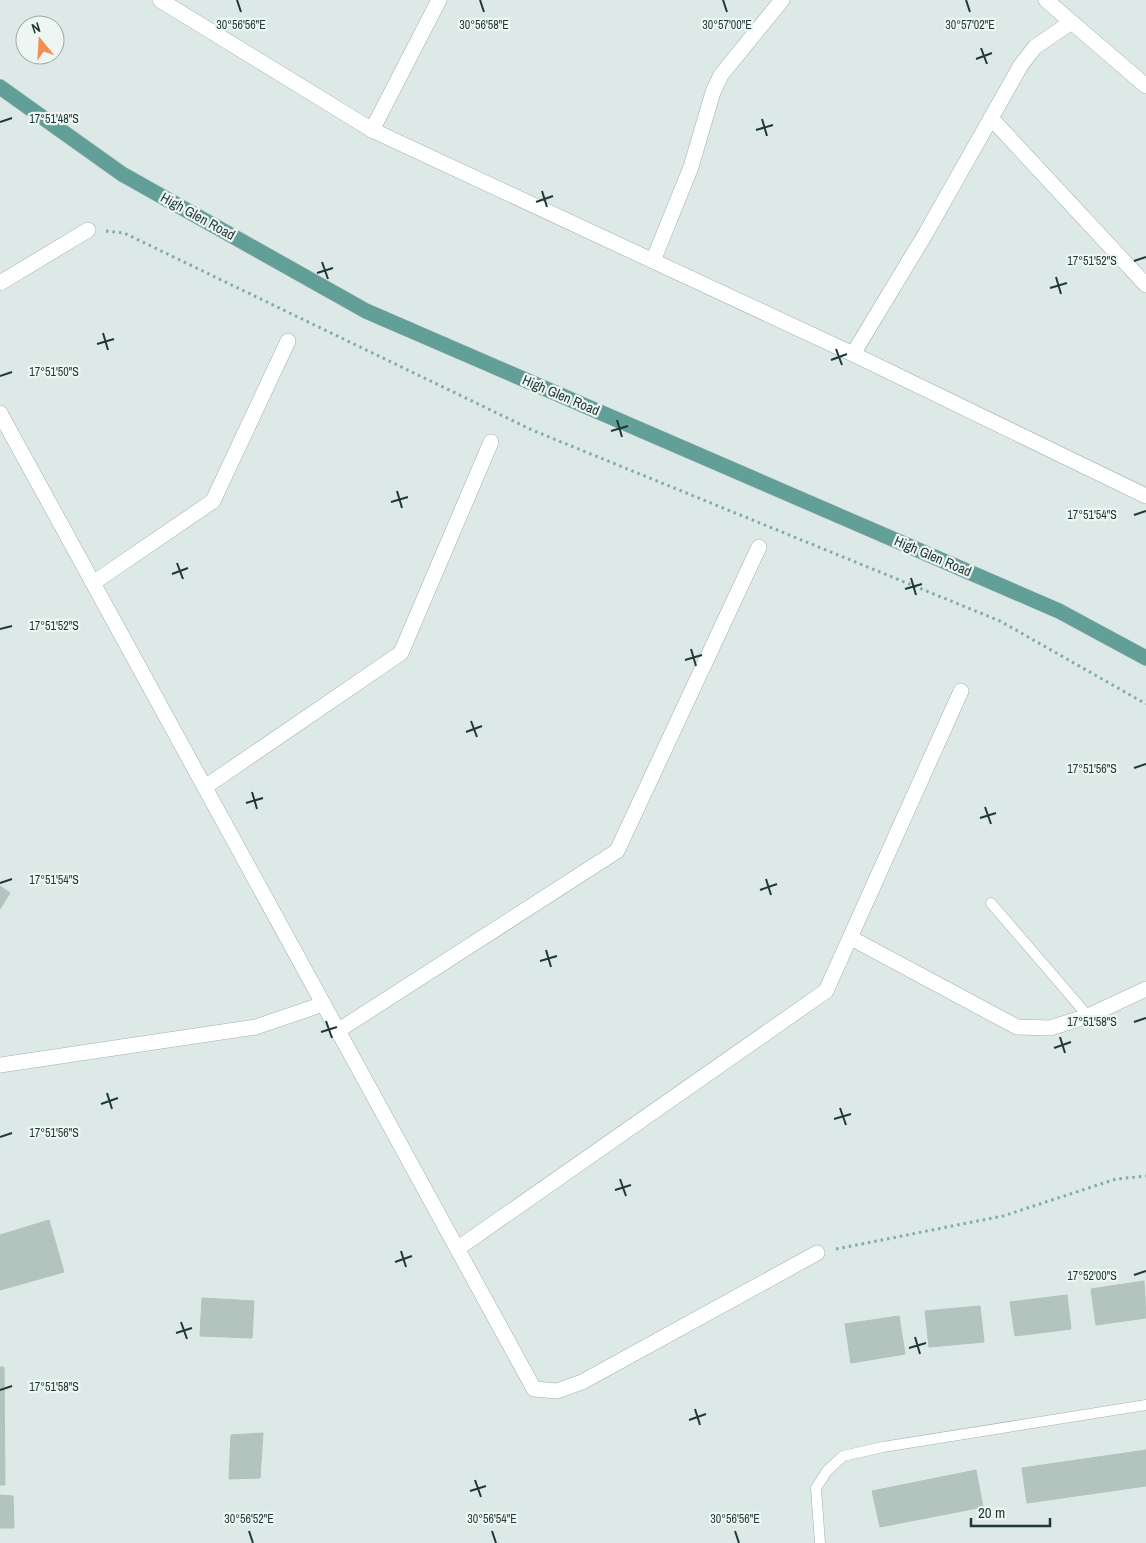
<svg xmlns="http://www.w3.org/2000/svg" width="1146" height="1543" font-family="'Archivo Narrow',sans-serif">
	<rect width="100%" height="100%" fill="#dde9e6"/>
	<g fill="#b3c4bf" stroke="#b0c3be">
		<polygon points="0,886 10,893 0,909"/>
		<polygon points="49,1220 64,1272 0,1290 0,1235"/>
		<polygon points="1144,1281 1146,1318 1096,1325 1091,1289"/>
		<polygon points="1067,1295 1071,1329 1015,1336 1010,1302"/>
		<polygon points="202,1298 254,1301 252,1338 200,1336"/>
		<polygon points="980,1306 984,1342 929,1347 925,1311"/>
		<polygon points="899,1316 905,1354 851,1363 845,1324"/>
		<polygon points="0,1367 4,1367 5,1485 0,1485"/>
		<polygon points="263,1433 260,1478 229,1479 231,1435"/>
		<polygon points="1146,1450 1146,1486 1027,1503 1022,1468"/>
		<polygon points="976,1470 983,1507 880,1527 872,1491"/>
		<polygon points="0,1495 13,1496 14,1528 0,1528"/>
	</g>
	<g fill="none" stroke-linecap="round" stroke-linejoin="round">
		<defs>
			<g id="service">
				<polyline points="991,903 1088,1016"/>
				<polyline points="820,1543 816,1488 827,1471 843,1456 883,1447 1146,1405"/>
			</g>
			<g id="minor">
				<polyline points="160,0 372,130 853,354 1146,496"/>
				<polyline points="1046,0 1146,86"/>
				<polyline points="991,118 1146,285"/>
				<polyline points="372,130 439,0"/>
				<polyline points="653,261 691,167 713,92 721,75 782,0"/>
				<polyline points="0,283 88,230"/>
				<polyline points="853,354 926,233 1021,65 1035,47 1070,23"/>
				<polyline points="0,413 534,1389 557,1391 582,1382 817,1253"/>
				<polyline points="93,583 213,501 288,341"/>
				<polyline points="205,787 401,653 491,442"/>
				<polyline points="851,938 1017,1027 1050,1028 1088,1016 1146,989"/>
				<polyline points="339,1030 617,851 759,547"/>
				<polyline points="0,1065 256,1027 323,1004"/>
				<polyline points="457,1249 826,991 961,691"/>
			</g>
			<polyline id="primary" points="0,87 122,174 366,311 1059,611 1146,658"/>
		</defs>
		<use href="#service" stroke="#a0b1ad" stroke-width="11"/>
		<use href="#minor" stroke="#a0b1ad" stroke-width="16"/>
		<use href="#primary" stroke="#bcc4c2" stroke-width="16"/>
		<g stroke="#7eada5" stroke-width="3" stroke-dasharray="2.5 4" stroke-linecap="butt">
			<polyline points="106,231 124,233 532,430 1000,621 1146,704"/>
			<polyline points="836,1249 1003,1216 1116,1179 1146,1176"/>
		</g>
		<use href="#service" stroke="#fff" stroke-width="10"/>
		<use href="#minor" stroke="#fff" stroke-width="15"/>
		<use href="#primary" stroke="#619f98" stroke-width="15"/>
	</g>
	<path fill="none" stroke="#1f3935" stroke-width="2" d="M237,0L241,12M480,0L484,12M723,0L727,12M966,0L970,12M981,48L987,64M976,59L992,53M762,119L767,136M0,122L12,118M756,130L773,125M542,191L547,207M536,202L553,196M1134,261L1146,257M322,262L328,279M317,273L333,268M1056,277L1061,294M1050,288L1067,283M103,333L108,350M97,344L114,339M836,349L842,365M831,360L847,354M0,376L12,372M617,420L622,437M611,431L628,426M397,491L402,508M391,502L408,497M1134,515L1146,511M177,563L183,579M172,574L188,568M911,578L916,595M905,589L922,584M0,629L12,626M691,649L696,666M685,660L702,655M471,721L477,737M466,732L482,726M1134,768L1146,764M252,792L257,809M246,803L263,798M985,807L991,824M980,818L996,813M766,879L771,895M0,883L12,879M760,890L777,884M546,950L551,967M540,961L557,956M326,1021L332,1038M1134,1022L1146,1018M321,1032L337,1027M1060,1037L1065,1053M1054,1048L1071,1042M107,1093L112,1109M101,1104L118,1098M840,1108L846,1125M834,1119L851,1114M0,1137L12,1133M620,1179L626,1196M615,1190L631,1185M401,1251L406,1267M395,1262L412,1256M1134,1275L1146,1271M181,1322L187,1339M176,1333L192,1328M915,1337L920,1354M909,1348L926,1343M0,1390L12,1386M695,1409L700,1425M689,1420L706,1414M475,1480L481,1497M470,1491L486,1486M249,1531L253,1543M492,1531L496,1543M735,1531L739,1543"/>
	<g text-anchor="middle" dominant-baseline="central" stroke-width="4.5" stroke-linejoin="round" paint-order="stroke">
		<g font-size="14" fill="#1f3935" stroke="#eef6f3">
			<text transform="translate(198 216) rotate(29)">High Glen Road</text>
			<text transform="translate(561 395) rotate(23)">High Glen Road</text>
			<text transform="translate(933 556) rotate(23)">High Glen Road</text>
		</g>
	</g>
	<g font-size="12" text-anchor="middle" fill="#1f3935" stroke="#eef6f3" stroke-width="4.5" stroke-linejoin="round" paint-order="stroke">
		<text x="241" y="29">30°56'56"E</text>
		<text x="484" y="29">30°56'58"E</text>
		<text x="727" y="29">30°57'00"E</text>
		<text x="970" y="29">30°57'02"E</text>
		<text x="54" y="123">17°51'48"S</text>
		<text x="1092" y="265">17°51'52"S</text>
		<text x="54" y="376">17°51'50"S</text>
		<text x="1092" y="519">17°51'54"S</text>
		<text x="54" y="630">17°51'52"S</text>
		<text x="1092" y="773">17°51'56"S</text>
		<text x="54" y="884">17°51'54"S</text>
		<text x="1092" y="1026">17°51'58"S</text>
		<text x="54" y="1137">17°51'56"S</text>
		<text x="1092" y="1280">17°52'00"S</text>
		<text x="54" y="1391">17°51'58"S</text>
		<text x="249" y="1523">30°56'52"E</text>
		<text x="492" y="1523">30°56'54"E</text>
		<text x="735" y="1523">30°56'56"E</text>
	</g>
	<g transform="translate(40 40) rotate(342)"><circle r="24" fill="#eef6f3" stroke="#9baaa7"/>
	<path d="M0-4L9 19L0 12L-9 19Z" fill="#f28f52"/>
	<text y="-8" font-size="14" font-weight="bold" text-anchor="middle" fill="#1f3935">N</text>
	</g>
	<path d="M971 1518v8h79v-8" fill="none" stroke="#1f3935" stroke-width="2.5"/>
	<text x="978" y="1518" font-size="15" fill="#1f3935" stroke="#eef6f3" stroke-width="4" paint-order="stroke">20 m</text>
</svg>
